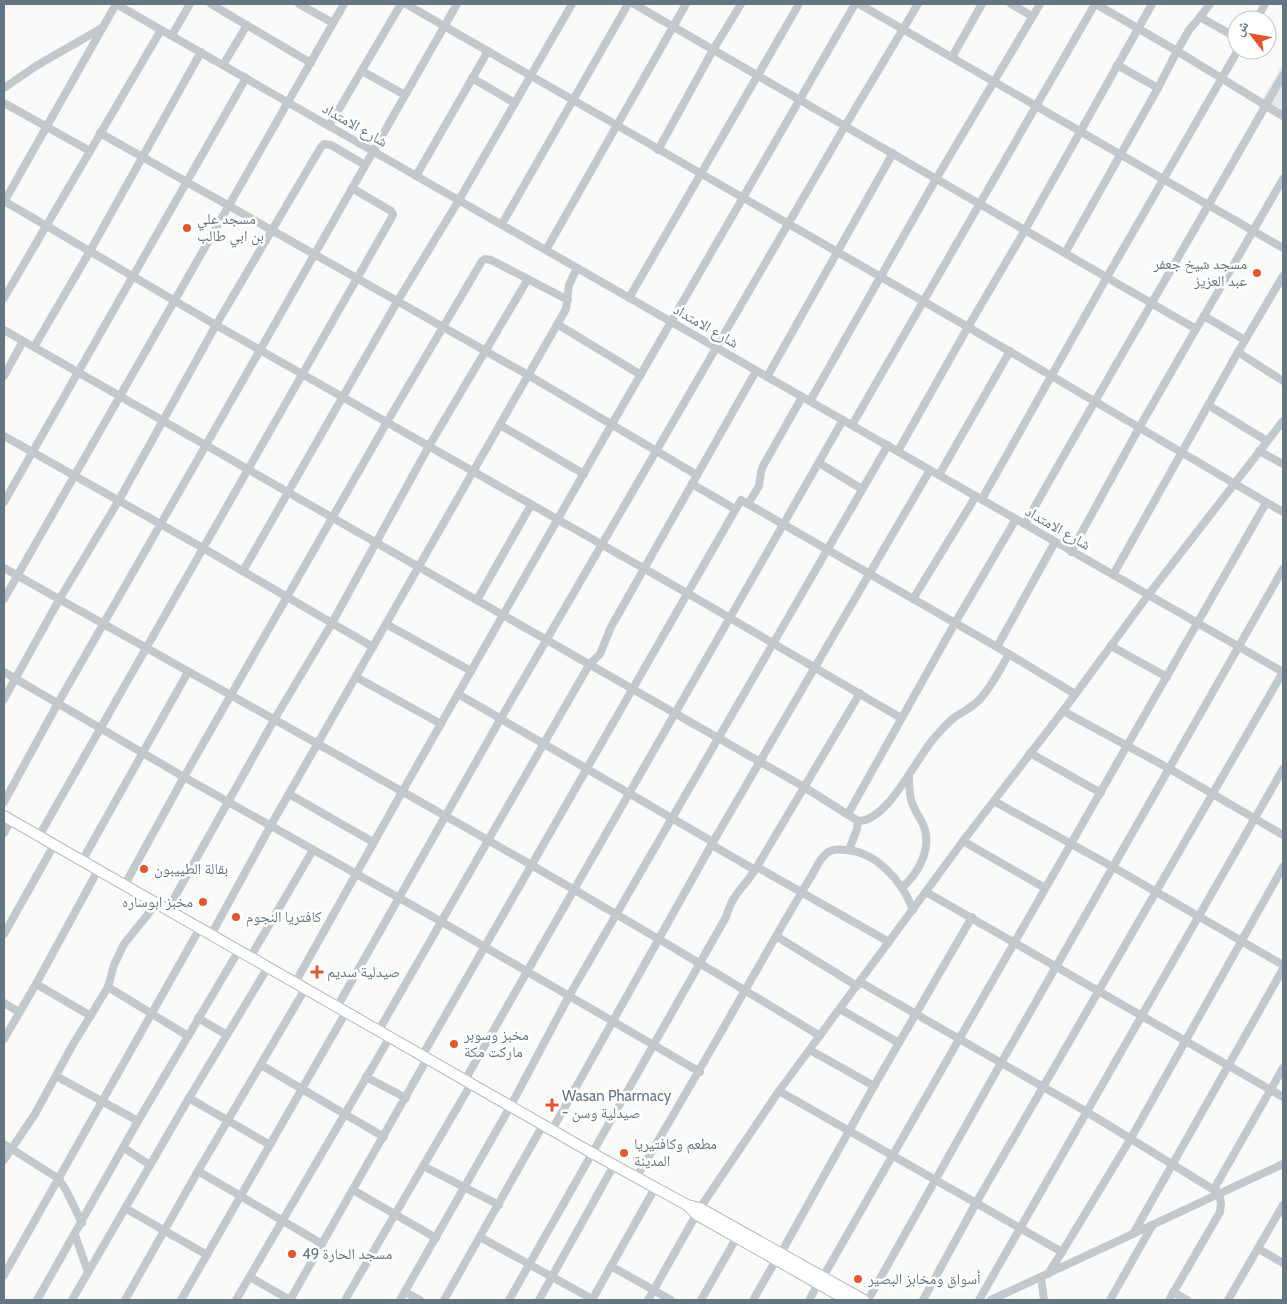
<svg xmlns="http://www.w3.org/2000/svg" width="1287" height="1304" font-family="Cabin,'Noto Naskh Arabic',sans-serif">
	<rect width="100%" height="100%" fill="#fafaf8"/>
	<polygon fill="#e8e9e9" points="1283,63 1283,121 1258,107"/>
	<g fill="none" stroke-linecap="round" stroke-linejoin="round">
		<defs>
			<g id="major">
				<polyline points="4,816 592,1153 687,1205 700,1208 864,1300"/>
				<polyline points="687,1205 697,1215 847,1300"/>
			</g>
		</defs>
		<use href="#major" stroke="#b5babe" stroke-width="12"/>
		<g stroke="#c3c8cc" stroke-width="8">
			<polyline points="116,4 1283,672"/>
			<polyline points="211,4 311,63"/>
			<polyline points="299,4 333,23"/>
			<polyline points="406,4 968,327 1025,230 1152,4"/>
			<polyline points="634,4 1196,329 1204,316 1245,340"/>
			<polyline points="859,4 1283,248"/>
			<polyline points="1011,4 1032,16"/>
			<polyline points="1210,4 1200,17 1189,30 1177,51 1283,116"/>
			<polyline points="1200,17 1237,38"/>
			<polyline points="1256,20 1265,4"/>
			<polyline points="172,35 190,4"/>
			<polyline points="952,57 982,4"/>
			<polyline points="223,65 247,25"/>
			<polyline points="1117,65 1158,88"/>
			<polyline points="362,71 405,95"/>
			<polyline points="472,78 515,103"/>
			<polyline points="4,88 36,66 102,28"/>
			<polyline points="4,103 90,151"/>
			<polyline points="329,126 401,4"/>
			<polyline points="100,133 528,375 697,475"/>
			<polyline points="658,150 713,50 741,4"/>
			<polyline points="416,176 488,51"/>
			<polyline points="4,201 216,325 687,593 901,718"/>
			<polyline points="4,202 116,4"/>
			<polyline points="502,224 628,4"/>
			<polyline points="546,250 686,4"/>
			<polyline points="1065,253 1158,88 1177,51 1096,4"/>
			<polyline points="4,298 161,30"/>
			<polyline points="629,298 799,4"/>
			<polyline points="1204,316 1283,179"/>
			<polyline points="557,324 641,375"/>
			<path d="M4,330L804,787L858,821C889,821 916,757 936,736C942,729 948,722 955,717C964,711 973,707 980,699C992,686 1000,669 1009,654"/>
			<polyline points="34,347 90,251 201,52"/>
			<polyline points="1238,352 1283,381"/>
			<polyline points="4,376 23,341"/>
			<polyline points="767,377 893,153"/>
			<polyline points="810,401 936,179 1040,4"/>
			<polyline points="1208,405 1267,441"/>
			<polyline points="500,425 584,474"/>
			<polyline points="852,425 1095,4"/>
			<polyline points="4,436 203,548 373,647"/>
			<polyline points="898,451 968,327 1283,512"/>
			<polyline points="1259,451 1283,464"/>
			<polyline points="819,463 862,489"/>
			<polyline points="939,475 1010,351"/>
			<polyline points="692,484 735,509"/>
			<polyline points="982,499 1107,277 1238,50"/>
			<polyline points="4,502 246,78"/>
			<polyline points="748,504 759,486 761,472 763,466 802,397"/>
			<path d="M1025,524C1110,373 1198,225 1283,75"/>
			<polyline points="1071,552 1139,428 1196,329"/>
			<path d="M4,568C277,722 553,872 820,1036"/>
			<polyline points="243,571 397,302 459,200 572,4"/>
			<polyline points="1113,575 1238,352 1283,276"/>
			<polyline points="4,599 344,4"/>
			<polyline points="913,599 976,496"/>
			<polyline points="477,600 531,505"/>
			<polyline points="386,624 471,671"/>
			<polyline points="1111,646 1167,677"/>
			<polyline points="997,647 1055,542"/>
			<polyline points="4,672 184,777 442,922 700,1072"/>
			<polyline points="356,677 441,724"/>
			<polyline points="458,694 713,842"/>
			<polyline points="4,699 59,600 119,500 216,325 321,147 324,144 331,145 365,165"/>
			<polyline points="1063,711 1170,769 1283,835"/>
			<polyline points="1030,753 1101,793"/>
			<polyline points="289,794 373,842"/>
			<polyline points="994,801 1113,867 1283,965"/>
			<polyline points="4,802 58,703 206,445 457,4"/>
			<polyline points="848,814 955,623 1016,519"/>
			<polyline points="4,833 11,820"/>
			<polyline points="39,836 392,217 393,214 391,211 352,188"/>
			<polyline points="963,841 1045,888"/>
			<polyline points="712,845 755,870"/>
			<polyline points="849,850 857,829 858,821"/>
			<polyline points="82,861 188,672"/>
			<polyline points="757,867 889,942"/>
			<polyline points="124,886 184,777 387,422 482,261 485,259 491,260 568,300"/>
			<path d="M902,888C919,872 933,848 923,824C919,816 913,809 911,799C909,792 909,783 909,776"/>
			<polyline points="926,892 1283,1097"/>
			<polyline points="168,909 274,720 332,623 429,446 528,279"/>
			<polyline points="4,934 54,845"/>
			<polyline points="211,935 271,825 566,309 569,285 577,268"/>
			<polyline points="776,936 857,986"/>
			<polyline points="251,956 313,850"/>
			<polyline points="860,982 1087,1112 1219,1193 1221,1203 1220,1212 1169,1300"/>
			<polyline points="295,983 402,792 612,424 855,4"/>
			<polyline points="36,984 91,1016"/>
			<polyline points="108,987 188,1036"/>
			<polyline points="4,1003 19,1012"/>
			<polyline points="337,1007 501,718 845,126 918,4"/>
			<polyline points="840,1009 899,1043"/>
			<polyline points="198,1018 227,1035"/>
			<polyline points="379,1030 589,665 600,654 611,627 756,371"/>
			<polyline points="4,1039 36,984 98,870"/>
			<polyline points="810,1050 874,1086"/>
			<polyline points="422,1056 741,500 997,647 1075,694"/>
			<polyline points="261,1065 384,1137"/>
			<polyline points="56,1076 138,1121"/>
			<polyline points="366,1077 406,1098"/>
			<polyline points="465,1080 843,420"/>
			<polyline points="779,1091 1062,1252 1048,1274"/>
			<polyline points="189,1098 270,1145"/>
			<polyline points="552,1130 713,842 930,470"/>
			<polyline points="4,1144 59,1179 67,1192 82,1223"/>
			<polyline points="124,1148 150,1165"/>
			<polyline points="4,1160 35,1114 72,1046 108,987 114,965 124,944 157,903"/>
			<polyline points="423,1166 499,1205"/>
			<polyline points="198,1171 322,1244"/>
			<path d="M636,1178C685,1096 732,1013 779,931C790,912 801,893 812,875C816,868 820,858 827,853C832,849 839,849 845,850C876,851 903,882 913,910"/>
			<polyline points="1214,1189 1283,1068"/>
			<polyline points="353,1190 436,1238"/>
			<polyline points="125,1208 207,1255"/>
			<polyline points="1133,1234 1283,969"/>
			<polyline points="75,1235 88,1272"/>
			<polyline points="480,1237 592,1299"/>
			<polyline points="1259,1249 1283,1263"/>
			<polyline points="1062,1252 1131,1138 1283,867"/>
			<polyline points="781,1253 874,1086 972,917"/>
			<polyline points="611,1266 671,1300"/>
			<polyline points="4,1275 200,928"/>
			<polyline points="250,1277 290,1300"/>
			<path d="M823,1277C971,1019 1119,761 1266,503"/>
			<polyline points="1041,1277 1044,1300"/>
			<polyline points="405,1292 420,1300"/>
			<polyline points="1173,1292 1187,1300"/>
			<polyline points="37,1300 138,1121 239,950"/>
			<polyline points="72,1300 189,1098 268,967"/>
			<polyline points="125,1300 198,1171 305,989"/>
			<polyline points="181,1300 346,1012"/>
			<polyline points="236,1300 390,1037"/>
			<polyline points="290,1300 427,1059"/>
			<polyline points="345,1300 471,1084"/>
			<polyline points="400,1300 510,1107 569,996 888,445"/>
			<polyline points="444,1300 543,1125"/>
			<path d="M509,1300L726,917C733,893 742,890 755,870L860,693"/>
			<polyline points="539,1300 614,1165"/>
			<polyline points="592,1300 655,1188"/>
			<polyline points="648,1300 700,1208 779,1091 963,841 1063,711 1149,594 1283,421"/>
			<polyline points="701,1300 737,1237"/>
			<polyline points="753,1300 776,1260"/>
			<polyline points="809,1300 818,1284"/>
			<polyline points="868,1300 1001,1063 1283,569"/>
			<polyline points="923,1300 976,1203 1283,672"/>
			<polyline points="979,1300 1283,769"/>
			<polyline points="991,1300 1283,1164"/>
			<polyline points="1110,1300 1152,1226"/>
			<polyline points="1228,1300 1283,1205"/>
		</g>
		<use href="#major" stroke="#fff" stroke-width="10"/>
	</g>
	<g fill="#e4572e" stroke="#fff" stroke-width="2">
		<circle cx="187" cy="228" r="5"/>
		<circle cx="1257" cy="273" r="5"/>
		<circle cx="144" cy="869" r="5"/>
		<circle cx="203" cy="902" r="5"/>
		<circle cx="236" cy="917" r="5"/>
		<path d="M314.5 964.5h5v5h5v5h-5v5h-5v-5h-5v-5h5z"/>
		<circle cx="454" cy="1044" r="5"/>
		<path d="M549.5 1097.5h5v5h5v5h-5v5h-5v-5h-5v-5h5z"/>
		<circle cx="624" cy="1153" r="5"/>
		<circle cx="292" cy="1254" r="5"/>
		<circle cx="858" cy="1279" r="5"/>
	</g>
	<g text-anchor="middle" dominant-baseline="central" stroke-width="5" stroke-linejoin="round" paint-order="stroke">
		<g font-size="15" fill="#657683" stroke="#fff">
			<text transform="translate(355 125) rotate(30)">شارع الامتداد</text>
			<text transform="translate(706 326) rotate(30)">شارع الامتداد</text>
			<text transform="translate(1058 528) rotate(30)">شارع الامتداد</text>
		</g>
		<g font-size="15" fill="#657683" stroke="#fff" text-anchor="start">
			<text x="197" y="219">مسجد علي<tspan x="197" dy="17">بن ابي طالب</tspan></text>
			<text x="1247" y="264" text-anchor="end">مسجد شيخ جعفر<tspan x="1247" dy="17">عبد العزيز</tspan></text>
			<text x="154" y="869">بقالة الطييبون</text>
			<text x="193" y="902" text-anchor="end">مخبز ابوساره</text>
			<text x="246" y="917">كافتريا النجوم</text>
			<text x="327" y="972">صيدلية سديم</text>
			<text x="464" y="1035">مخبز وسوبر<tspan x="464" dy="17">ماركت مكة</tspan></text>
			<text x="562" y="1096">Wasan Pharmacy<tspan x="562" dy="17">- صيدلية وسن</tspan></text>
			<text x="634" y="1144">مطعم وكافتيريا<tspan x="634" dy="17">المدينة</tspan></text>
			<text x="302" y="1254">مسجد الحارة 49</text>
			<text x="868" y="1279">أسواق ومخابز البصير</text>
		</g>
	</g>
	<rect width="1287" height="1304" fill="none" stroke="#657683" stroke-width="10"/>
	<g transform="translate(1252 35) rotate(301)"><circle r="24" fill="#ffffff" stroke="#c1c8cd"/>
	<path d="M0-4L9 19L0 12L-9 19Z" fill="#e4572e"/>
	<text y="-8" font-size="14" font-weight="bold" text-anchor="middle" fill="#657683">ش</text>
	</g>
</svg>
